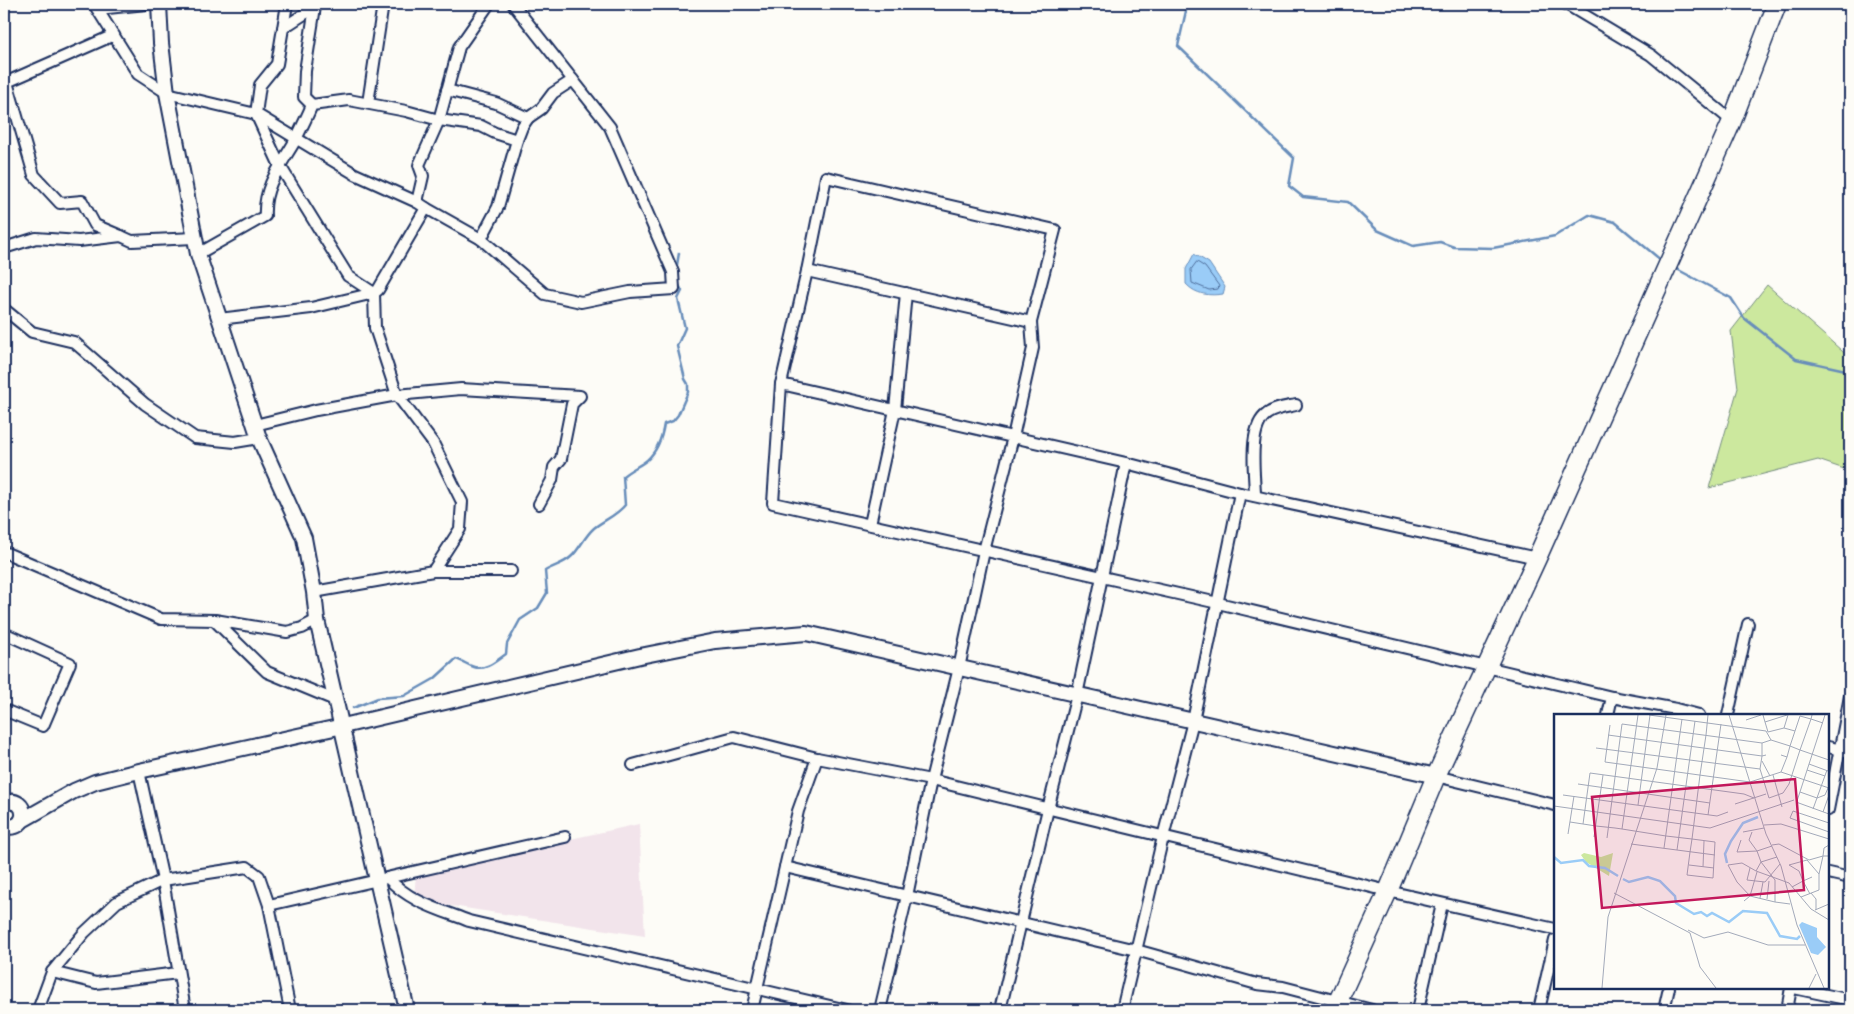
<svg xmlns="http://www.w3.org/2000/svg" width="1854" height="1014" font-family="'Balsamiq Sans',sans-serif">
	<rect width="100%" height="100%" fill="#fdfcf7"/>
	<filter id="ink" filterUnits="userSpaceOnUse"><feTurbulence type="fractalNoise" baseFrequency=".02" numOctaves="2"/><feDisplacementMap in="SourceGraphic" scale="10" xChannelSelector="R" yChannelSelector="G"/><feConvolveMatrix kernelMatrix="1 2 1 2 8 2 1 2 1" color-interpolation-filters="sRGB"/></filter>
	<g filter="url(#ink)">
		<polygon fill="#f2e4eb" points="639,824 645,936 414,900 416,873"/>
		<polygon fill="#cce89e" stroke="#748c7e" points="1767,285 1850,358 1850,471 1818,460 1709,488 1738,388 1731,331"/>
		<path fill="#9accf7" stroke="#678dba" d="M1194,254L1209,263L1225,287L1223,294C1210,296 1196,295 1186,284V269Z"/>
		<g fill="none" stroke-linecap="round" stroke-linejoin="round">
			<polygon stroke="#4e6e9b" stroke-width="1" points="1197,262 1205,267 1219,286 1218,289 1209,290 1192,283 1191,270"/>
			<g stroke="#678dba" stroke-width="2.5">
				<polyline points="1183,4 1186,11 1178,46 1294,158 1289,186 1303,197 1348,202 1377,230 1413,246 1440,242 1454,247 1493,248 1555,236 1589,215 1615,222 1662,261"/>
				<polyline points="1673,267 1731,298 1744,318 1796,359 1850,371"/>
				<polyline points="676,271 679,253"/>
				<path d="M353,708L378,698L404,696L434,679L456,659C463,661 467,665 474,667C486,671 497,660 506,654L507,644L520,620L538,608L547,593L545,571C555,565 564,564 572,556C581,547 584,537 594,528C604,520 616,516 625,505L623,476C631,469 640,466 647,460C657,451 662,437 664,424L673,421L678,415L688,392V384L685,379L677,346L685,328L678,299L682,291L677,281"/>
			</g>
			<defs>
				<g id="street">
					<polyline points="94,4 138,74 167,93 256,114 355,174 417,202 426,208 378,290 374,293 375,328 397,395 461,389 580,396 572,404 561,459 554,467 552,480 539,504"/>
					<polyline points="1566,4 1651,55 1732,121"/>
					<polyline points="98,9 146,4"/>
					<polyline points="283,28 315,7"/>
					<polyline points="447,90 496,103 528,118 522,127 517,140"/>
					<polyline points="368,103 383,4"/>
					<polyline points="312,105 304,97 305,71 315,7 317,4"/>
					<polyline points="528,118 541,109 553,93 573,80"/>
					<polyline points="417,202 423,176 419,165 439,120 459,47 489,4"/>
					<polyline points="426,208 481,239 545,294 581,302 630,292 674,289 673,272 610,127 513,4"/>
					<polyline points="121,236 132,241 194,238"/>
					<polyline points="4,248 36,238 79,241 121,236 95,225 82,201 60,203 34,175 7,82 114,35"/>
					<path d="M198,254L265,216C263,187 281,165 295,141C301,129 307,117 312,105L349,100L406,111L439,120L481,126L495,133L517,140L498,207L481,239"/>
					<polyline points="807,271 1031,322"/>
					<polyline points="4,309 32,332 74,342 145,404 195,438 235,442 259,438"/>
					<polyline points="219,319 311,308 374,293 348,276 280,166 256,114 260,85 277,64 287,4"/>
					<polyline points="781,384 1126,463 1240,493 1537,558"/>
					<polyline points="255,425 316,410 397,395 433,443 462,502 460,529 433,571"/>
					<path d="M1255,496C1255,475 1247,428 1267,414C1275,408 1286,407 1296,405"/>
					<polyline points="870,524 895,410 906,293"/>
					<polyline points="4,552 161,619 215,620 287,632 302,628 317,620"/>
					<polyline points="314,592 433,571 511,571"/>
					<polyline points="215,621 267,672 337,701"/>
					<polyline points="4,633 70,663 43,726 4,710"/>
					<polyline points="1608,715 1612,697"/>
					<polyline points="1728,715 1748,624"/>
					<polyline points="1828,747 1850,752"/>
					<polyline points="633,765 734,737 817,758 931,780 1388,891 1555,929"/>
					<polyline points="139,771 163,880 185,1010"/>
					<polyline points="1436,776 1555,805"/>
					<polyline points="1828,810 1850,696"/>
					<polyline points="785,867 1136,950 1257,984 1283,987 1372,1010"/>
					<polyline points="1828,873 1850,878"/>
					<path d="M388,878C409,902 441,910 469,921L847,1010"/>
					<polyline points="269,905 565,837"/>
					<polyline points="52,972 96,983 178,973"/>
					<polyline points="1794,988 1850,1000"/>
					<polyline points="38,1010 52,972 84,933 117,902 163,880 247,867 259,876 269,905 290,1010"/>
					<polyline points="752,1010 798,811 817,758"/>
					<polyline points="880,1010 907,896 931,780 959,668 984,551 1013,437 1033,348 1031,322 1055,230 826,177 807,271 781,384 773,503 1218,603 1612,697 1676,709 1699,715"/>
					<polyline points="1000,1010 1048,809 1077,695 1126,463"/>
					<polyline points="1122,1010 1163,837 1193,721 1240,493"/>
					<polyline points="1418,1010 1442,904"/>
					<polyline points="1539,1010 1555,940"/>
					<polyline points="1664,1010 1669,988"/>
					<polyline points="1787,1010 1791,988"/>
				</g>
				<g id="secondary">
					<polyline points="159,4 161,43 167,93 198,254 259,438 304,538 314,592 317,620 407,1010"/>
					<path d="M4,803C30,794 29,835 4,825"/>
					<polyline points="21,821 74,791 95,782 139,771 343,726 640,656 715,641 806,633 1436,776"/>
				</g>
				<polyline id="highway" points="1334,1010 1388,891 1436,776 1537,558 1732,121 1777,4"/>
			</defs>
			<use href="#street" stroke="#1b2f5e" stroke-width="14"/>
			<use href="#secondary" stroke="#1b2f5e" stroke-width="18"/>
			<use href="#highway" stroke="#1b2f5e" stroke-width="21"/>
			<use href="#street" stroke="#fdfcf7" stroke-width="10"/>
			<use href="#secondary" stroke="#fdfcf7" stroke-width="14"/>
			<use href="#highway" stroke="#fdfcf7" stroke-width="18"/>
		</g>
	</g>
	<g transform="translate(1554 714)">
		<rect width="275" height="275" fill="#fdfcf7"/>
		<path d="M30,139L47,143L59,139L55,162L32,148L27,141Z" fill="#cce89e"/>
		<path d="M248,208L263,214V223L272,233L264,241L257,239L245,211Z" fill="#9accf7"/>
		<path fill="none" stroke="#9accf7" stroke-width="2.5" d="M0,143L7,149L29,146L35,152L51,154L64,162M173,149L171,140L177,127L189,109L204,103M69,165L75,168L94,163L106,167L121,182L122,189L140,200L147,198L153,202L158,199L175,208L189,197L213,199L226,222L243,225L246,222"/>
		<path fill="none" stroke="#a3aaba" stroke-width="1" d="M95,1L212,17L217,26M175,1L212,120L227,152L243,211L270,274M209,1L211,8L233,1M258,1L257,5L269,9M192,6L207,1M211,8L214,18L230,14L234,1M56,11L51,48L196,68L227,58L275,74M230,14L241,17L236,32L246,36L257,5L246,2L241,17M54,21L208,42V29M42,34L206,55M212,41L208,42L206,55L215,84L229,79L235,70L246,36L275,46M227,41L233,43L227,58M208,47L216,62M255,50L274,57M253,56L271,62M219,61L228,93M24,70L156,89M246,78L263,84L271,81L274,74M9,81L163,102L174,98M243,87L271,1M242,88L275,100M181,90L212,80M84,91L96,1M0,92L156,114L240,86M259,95L273,56M269,98L275,81M154,101L167,10M16,108L42,112L61,114L68,115L112,122L138,125L161,128L159,164L133,161L136,138L138,125L146,61L152,21L154,1M275,109L239,97L236,104L275,118M29,110L36,59L190,80L200,84M210,111L227,110L275,125M68,115L84,1M189,118L210,114M198,118L195,126L203,137L218,132M14,120L20,82M40,123L49,61M53,124L68,10L208,29L217,26L236,32L233,43M187,126L183,138L203,137L207,148L202,157L235,169L257,195L275,206M77,130L161,141M218,131L225,130L255,146L269,142L270,134L275,131M110,134L128,5M123,136L141,7M135,151L160,154M149,153L150,127M196,154L193,166L211,168L226,150M202,157L188,149L174,151L183,168L196,182L203,158M265,160L269,142H275M238,173L249,167L245,157L235,151L253,146L265,160V176L247,183M60,179L136,219L146,253L162,274M257,179L262,185V196M256,180L249,167L258,163M206,184L209,168M213,185L215,167M190,187L196,182L221,188V166L207,148L223,143M221,188L236,190M261,196L275,190M134,216L150,224L174,218L214,231H251M48,274L54,203L103,54L112,1M255,274L262,260"/>
		<path fill="#c2185b" fill-opacity="0.15" stroke="#c2185b" stroke-width="2.5" d="M241,65L250,176L48,194L38,83Z"/>
		<rect width="275" height="275" fill="none" stroke="#1b2f5e" stroke-width="2.5"/>
	</g>
	<rect width="1854" height="1014" fill="none" stroke="#fdfcf7" stroke-width="20"/>
	<rect x="10" y="10" width="1834" height="994" fill="none" stroke="#1b2f5e" stroke-width="2" filter="url(#ink)"/>
</svg>
